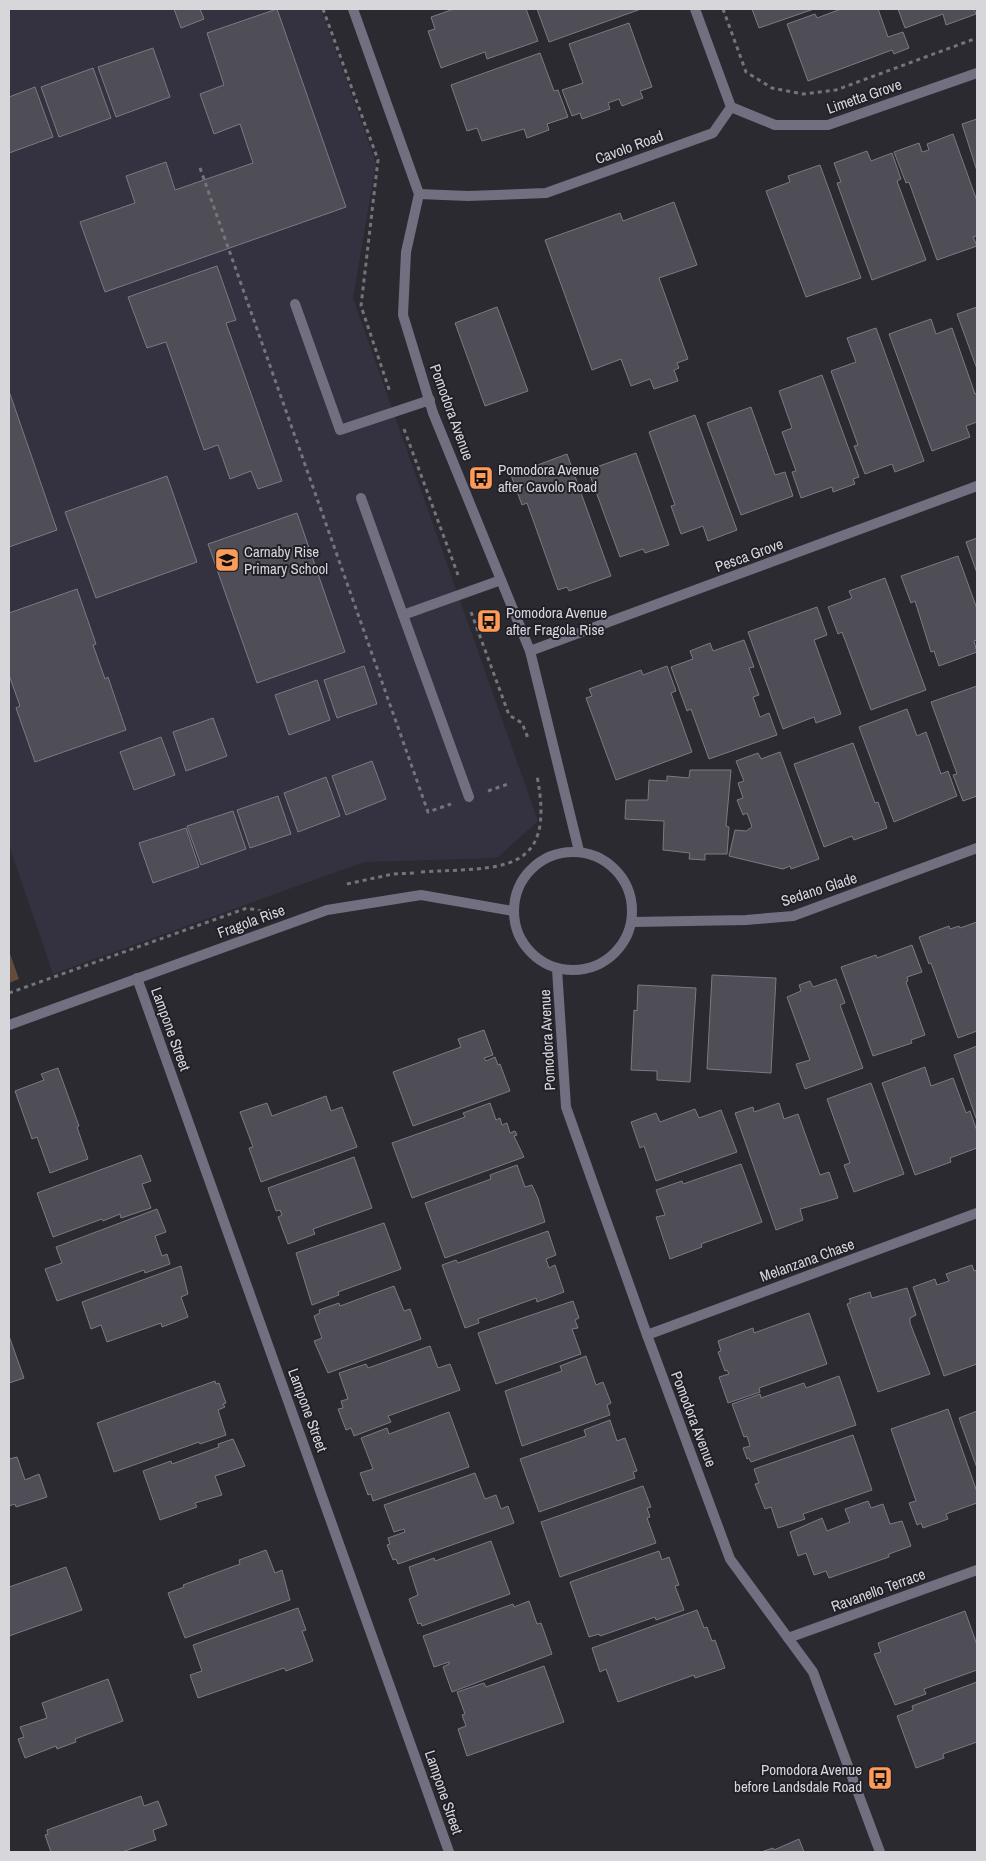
<svg xmlns="http://www.w3.org/2000/svg" width="986" height="1861" font-family="'Archivo Narrow',sans-serif">
	<rect width="100%" height="100%" fill="#2b2a31"/>
	<polygon fill="#343240" points="9,9 321,9 376,163 353,298 538,821 497,858 364,862 53,974 9,845"/>
	<polygon fill="#644c3d" points="9,951 19,979 9,983"/>
	<g fill="#4f4e56" stroke="#7b7a83">
		<polygon points="174,9 200,9 204,19 181,28"/>
		<polygon points="277,9 346,207 105,292 80,222 135,203 126,176 166,162 175,190 253,163 240,124 214,134 200,94 224,85 207,33"/>
		<polygon points="454,9 526,9 538,41 487,59 485,52 441,68 428,31 435,29 431,17"/>
		<polygon points="537,9 641,9 549,42"/>
		<polygon points="752,9 814,9 759,28"/>
		<polygon points="841,9 878,9 888,37 903,32 909,48 894,54 892,50 808,81 787,24 815,14 817,18"/>
		<polygon points="898,9 974,9 976,14 946,25 943,14 905,28"/>
		<polygon points="629,23 652,87 640,91 643,98 622,106 619,99 608,103 610,109 582,119 580,113 572,116 562,90 583,83 569,44"/>
		<polygon points="153,48 170,97 116,117 98,67"/>
		<polygon points="540,53 554,91 558,90 568,117 547,124 549,130 527,138 524,129 482,141 477,128 467,131 451,85"/>
		<polygon points="93,68 111,118 59,137 41,87"/>
		<polygon points="35,87 53,137 9,153 9,97"/>
		<polygon points="977,119 977,171 962,124"/>
		<polygon points="953,134 977,201 977,236 973,237 977,246 937,260 909,182 906,183 894,152 919,143 922,152 929,150 927,144"/>
		<polygon points="867,151 871,161 892,153 901,179 897,181 926,260 872,280 837,183 841,182 834,163"/>
		<polygon points="820,165 861,278 806,297 766,191 790,182 788,176"/>
		<polygon points="674,202 697,265 659,278 688,359 677,363 679,368 674,370 678,381 654,389 650,379 631,386 621,359 592,370 545,240 620,213 623,221"/>
		<polygon points="217,266 236,320 226,323 282,481 258,489 251,471 230,479 218,445 204,450 166,342 147,348 128,297"/>
		<polygon points="497,307 528,391 485,406 455,323"/>
		<polygon points="977,307 977,369 957,314"/>
		<polygon points="931,319 936,334 952,328 975,394 977,393 977,422 966,426 970,437 932,451 889,334"/>
		<polygon points="876,328 924,461 895,472 892,464 865,474 854,446 858,445 831,371 856,362 847,338"/>
		<polygon points="822,375 859,477 853,479 855,484 833,492 832,487 801,498 792,472 796,471 782,432 792,428 779,391"/>
		<polygon points="9,391 57,530 9,547"/>
		<polygon points="751,407 775,475 785,472 793,496 741,515 707,423"/>
		<polygon points="695,415 737,530 708,541 703,526 681,534 671,506 675,505 649,432"/>
		<polygon points="636,453 669,545 645,553 643,549 620,557 588,470"/>
		<polygon points="567,454 611,576 569,591 567,587 558,590 527,503 522,505 511,475"/>
		<polygon points="167,476 197,562 96,598 65,512"/>
		<polygon points="297,513 345,652 257,683 208,544"/>
		<polygon points="977,538 977,573 966,542"/>
		<polygon points="958,556 977,609 977,640 974,641 977,652 939,666 934,651 931,652 915,601 911,603 901,576"/>
		<polygon points="885,578 926,690 871,710 842,632 838,634 828,607 852,598 849,591"/>
		<polygon points="77,589 96,644 93,645 105,679 108,677 126,730 35,762 16,708 20,706 9,675 9,613"/>
		<polygon points="817,607 827,635 814,640 841,714 816,723 814,717 783,729 748,632"/>
		<polygon points="744,640 754,667 749,668 759,695 753,697 760,717 769,713 777,735 709,759 691,709 687,711 671,667 693,659 690,651 710,643 713,651"/>
		<polygon points="364,666 377,704 337,718 324,680"/>
		<polygon points="667,666 676,691 671,693 692,752 616,780 586,698 592,696 589,689 641,670 643,675"/>
		<polygon points="317,680 330,720 289,735 275,695"/>
		<polygon points="977,686 977,796 963,801 953,775 957,774 931,702"/>
		<polygon points="907,709 917,736 926,732 941,774 948,771 957,796 894,822 859,727"/>
		<polygon points="213,718 227,756 186,771 173,732"/>
		<polygon points="161,737 175,775 134,790 120,752"/>
		<polygon points="853,743 875,803 878,802 887,828 854,840 852,836 824,847 794,764"/>
		<polygon points="780,752 819,859 791,869 790,866 783,869 729,856 735,830 746,831 752,827 747,813 743,815 737,800 743,798 738,783 744,781 736,761 758,753 761,759"/>
		<polygon points="372,761 386,799 346,815 332,776"/>
		<polygon points="690,770 731,770 726,826 729,827 727,854 705,854 705,860 689,859 690,853 663,850 664,821 625,819 626,800 648,800 649,780 667,781 667,776 689,778"/>
		<polygon points="326,777 340,816 298,832 284,793"/>
		<polygon points="278,796 291,834 250,848 237,810"/>
		<polygon points="233,811 246,849 201,865 187,826"/>
		<polygon points="186,828 199,867 153,883 139,843"/>
		<polygon points="977,922 977,1031 958,1038 931,963 929,964 919,937 949,926 950,929 959,926 960,928"/>
		<polygon points="912,945 922,972 907,977 908,981 906,982 925,1035 911,1040 912,1043 873,1056 841,967 876,955 877,958"/>
		<polygon points="712,975 776,978 771,1073 707,1069"/>
		<polygon points="836,979 845,1003 840,1005 863,1068 805,1089 796,1064 810,1060 787,997 801,991 799,985 810,981 813,987"/>
		<polygon points="638,985 696,988 690,1082 657,1080 657,1071 631,1070 634,1010 637,1011"/>
		<polygon points="484,1030 493,1055 484,1058 486,1061 495,1057 498,1065 500,1064 510,1091 413,1126 393,1072 461,1047 458,1039"/>
		<polygon points="977,1046 977,1121 954,1055"/>
		<polygon points="925,1067 931,1086 953,1078 966,1113 970,1111 977,1131 977,1148 950,1158 951,1162 915,1175 882,1083"/>
		<polygon points="58,1068 79,1126 77,1127 88,1159 50,1173 37,1137 32,1139 15,1091 44,1080 41,1074"/>
		<polygon points="871,1083 904,1174 854,1192 844,1165 850,1163 827,1099"/>
		<polygon points="326,1096 331,1111 342,1107 357,1147 261,1182 249,1148 253,1147 240,1112 267,1103 272,1116"/>
		<polygon points="490,1103 496,1120 500,1118 502,1125 507,1123 510,1133 515,1131 517,1135 514,1136 524,1157 412,1198 392,1143 465,1117 463,1113"/>
		<polygon points="779,1103 784,1119 798,1114 820,1175 829,1172 838,1198 800,1209 803,1220 776,1230 735,1113 753,1107 754,1112"/>
		<polygon points="695,1109 699,1118 721,1110 737,1152 656,1181 644,1146 640,1148 631,1122 656,1113 660,1122"/>
		<polygon points="141,1155 151,1181 142,1184 151,1208 121,1218 120,1214 103,1221 102,1219 53,1237 37,1193"/>
		<polygon points="354,1157 372,1208 313,1229 315,1234 288,1244 278,1217 282,1215 280,1210 276,1211 268,1188"/>
		<polygon points="741,1164 762,1222 701,1244 702,1247 670,1259 656,1217 665,1215 656,1190 682,1181 683,1184"/>
		<polygon points="517,1165 525,1187 532,1185 538,1198 545,1222 445,1258 425,1203 491,1179 490,1175"/>
		<polygon points="157,1209 166,1232 155,1236 162,1256 167,1254 170,1264 145,1273 144,1270 57,1301 45,1269 62,1263 56,1247"/>
		<polygon points="384,1223 401,1269 338,1292 339,1295 312,1305 296,1253"/>
		<polygon points="548,1231 556,1255 546,1259 549,1268 555,1265 564,1292 537,1302 536,1298 478,1319 479,1323 465,1328 442,1265 456,1260 458,1263"/>
		<polygon points="972,1265 974,1271 977,1270 977,1364 944,1376 913,1287 935,1279 937,1285 949,1281 946,1274"/>
		<polygon points="181,1266 188,1294 181,1297 188,1317 162,1327 161,1323 107,1342 101,1325 91,1329 82,1302"/>
		<polygon points="394,1286 404,1311 410,1309 421,1339 328,1373 314,1341 322,1338 314,1316 320,1313 319,1310 339,1303 340,1306"/>
		<polygon points="907,1288 916,1315 910,1318 910,1323 930,1374 878,1392 847,1304 851,1302 849,1299 870,1292 872,1298"/>
		<polygon points="573,1301 579,1318 575,1320 578,1328 572,1329 581,1354 496,1384 478,1333"/>
		<polygon points="809,1313 827,1364 759,1388 760,1392 728,1403 719,1377 729,1374 727,1370 725,1371 718,1352 721,1351 718,1341 753,1328 754,1333"/>
		<polygon points="9,1336 24,1378 9,1383"/>
		<polygon points="430,1346 438,1368 450,1364 460,1390 388,1416 391,1422 354,1436 351,1428 346,1430 338,1409 343,1408 341,1401 348,1399 339,1373 366,1364 368,1368"/>
		<polygon points="586,1356 596,1385 603,1382 611,1403 607,1405 610,1415 522,1446 505,1391 562,1371 560,1366"/>
		<polygon points="839,1376 856,1425 751,1462 749,1458 747,1459 743,1448 750,1446 747,1436 744,1437 732,1404 760,1394 761,1398 804,1383 806,1388"/>
		<polygon points="215,1381 216,1384 219,1383 226,1403 223,1404 225,1407 218,1410 226,1435 200,1444 199,1442 114,1472 97,1423"/>
		<polygon points="948,1409 977,1492 977,1503 946,1514 948,1519 923,1528 921,1523 917,1525 909,1503 916,1501 891,1429"/>
		<polygon points="977,1411 977,1468 959,1418"/>
		<polygon points="449,1412 469,1467 373,1501 371,1494 368,1495 360,1473 373,1469 361,1438 387,1428 389,1434"/>
		<polygon points="610,1420 617,1441 625,1438 637,1471 633,1472 635,1478 539,1512 520,1459 586,1436 584,1430"/>
		<polygon points="853,1435 872,1490 803,1514 805,1519 778,1528 771,1507 765,1509 755,1484 759,1483 754,1469"/>
		<polygon points="233,1439 245,1466 215,1476 222,1495 195,1503 197,1507 160,1520 143,1471 171,1461 172,1464 219,1447 218,1444"/>
		<polygon points="17,1457 25,1480 39,1474 47,1497 16,1507 15,1504 9,1506 9,1459"/>
		<polygon points="475,1473 485,1499 496,1495 501,1509 508,1506 514,1523 398,1564 396,1559 393,1560 387,1545 390,1544 388,1538 405,1532 404,1529 394,1532 384,1505"/>
		<polygon points="643,1486 651,1507 647,1508 650,1517 647,1518 656,1543 560,1577 541,1522"/>
		<polygon points="868,1501 871,1508 883,1504 890,1524 902,1521 911,1546 889,1554 889,1557 829,1578 826,1571 814,1575 806,1553 798,1556 790,1532 822,1518 827,1531 850,1522 845,1509"/>
		<polygon points="491,1541 510,1594 422,1626 421,1623 418,1624 409,1599 418,1595 409,1567 434,1558 435,1561"/>
		<polygon points="266,1550 275,1573 282,1570 290,1600 185,1638 168,1593 184,1587 183,1585 240,1564 239,1560"/>
		<polygon points="659,1551 662,1560 669,1557 679,1585 675,1586 684,1610 656,1620 655,1617 600,1636 599,1634 589,1637 570,1582"/>
		<polygon points="66,1567 82,1610 9,1636 9,1587"/>
		<polygon points="529,1601 537,1624 541,1623 552,1654 452,1692 443,1667 449,1664 449,1662 434,1667 423,1636 513,1604 514,1607"/>
		<polygon points="298,1608 306,1630 302,1631 313,1661 286,1671 284,1668 198,1698 190,1675 202,1671 193,1645"/>
		<polygon points="697,1610 704,1628 707,1627 712,1641 715,1640 725,1668 695,1678 694,1675 618,1702 606,1669 600,1672 592,1648"/>
		<polygon points="965,1611 977,1645 977,1670 924,1689 926,1694 895,1705 874,1654 881,1652 878,1643"/>
		<polygon points="544,1666 564,1722 467,1756 458,1729 466,1726 462,1715 465,1714 457,1692 484,1683 486,1687"/>
		<polygon points="108,1679 123,1721 75,1739 76,1742 57,1749 56,1746 25,1758 18,1739 24,1737 20,1727 47,1718 42,1703"/>
		<polygon points="977,1682 977,1742 943,1754 944,1758 916,1768 897,1716 913,1710 912,1706"/>
		<polygon points="141,1796 144,1806 158,1801 167,1825 153,1830 156,1840 122,1852 51,1852 45,1835 48,1834 47,1830"/>
		<polygon points="799,1839 804,1852 761,1852 773,1848 774,1850"/>
	</g>
	<g fill="none" stroke-linecap="round" stroke-linejoin="round">
		<g stroke="#75747a" stroke-width="3" stroke-dasharray="4 4" stroke-linecap="butt">
			<polyline points="323,9 378,160 361,306 390,392"/>
			<polyline points="723,9 746,72 772,88 803,94 836,90 977,38"/>
			<polyline points="200,168 428,812 451,804"/>
			<polyline points="404,429 458,575"/>
			<polyline points="471,612 509,715 522,723 528,738"/>
			<polyline points="488,791 508,784"/>
			<path d="M421,872C499,867 557,877 537,776"/>
			<polyline points="347,884 393,874 415,873"/>
			<polyline points="9,993 247,908 261,911"/>
		</g>
		<g stroke="#726f81" stroke-width="10">
			<polyline points="295,304 340,430 430,400"/>
			<polyline points="361,498 403,615 501,580"/>
			<polyline points="403,615 469,797"/>
		</g>
		<g stroke="#726f81" stroke-width="10">
			<polyline points="353,9 419,194 406,252 403,315 433,413 530,651 579,851"/>
			<polyline points="731,107 775,125 828,125 977,73"/>
			<polyline points="419,194 468,196 546,193 713,133 731,107 695,9"/>
			<polyline points="530,651 977,486"/>
			<circle cx="573" cy="911" r="59"/>
			<polyline points="632,922 746,920 793,916 977,848"/>
			<polyline points="557,969 566,1107 647,1335 730,1559 813,1672 880,1852"/>
			<polyline points="137,978 449,1852"/>
			<polyline points="9,1025 327,910 421,895 513,911"/>
			<polyline points="647,1335 977,1213"/>
			<polyline points="788,1638 977,1570"/>
		</g>
	</g>
	<defs>
		<symbol id="bus-square" viewBox="-11 -11 22 22"><rect x="-9" y="-9" width="18" height="18" rx="4" fill="#fe9b58" stroke="#212028"/><path d="M-5-6H5V4H4V6H2V4H-2V6H-4V4H-5ZM-3.5-4V0h7V-4ZM-3.5 1.2v1.5H-2V1.2ZM2 1.2v1.5H3.5V1.2Z" fill="#111"/></symbol>
		<symbol id="school-square" viewBox="-11 -11 22 22"><rect x="-9" y="-9" width="18" height="18" rx="4" fill="#fe9b58" stroke="#212028"/><path d="M0-5L7-2L0 1L-7-2ZM-4 1L0 2.5L4 1V4Q0 6-4 4Z" fill="#111"/></symbol>
	</defs>
	<g fill-rule="evenodd">
		<use href="#bus-square" x="467" y="464" width="28" height="28"/>
		<use href="#school-square" x="213" y="546" width="28" height="28"/>
		<use href="#bus-square" x="475" y="607" width="28" height="28"/>
		<use href="#bus-square" x="866" y="1764" width="28" height="28"/>
	</g>
	<g text-anchor="middle" dominant-baseline="central" stroke-width="4" stroke-linejoin="round" paint-order="stroke">
		<g font-size="15" fill="#d7d6db" stroke="#212028">
			<text transform="translate(864 96) rotate(-19)">Limetta Grove</text>
			<text transform="translate(629 147) rotate(-20)">Cavolo Road</text>
			<text transform="translate(452 412) rotate(70)">Pomodora Avenue</text>
			<text transform="translate(749 555) rotate(-20)">Pesca Grove</text>
			<text transform="translate(819 889) rotate(-18)">Sedano Glade</text>
			<text transform="translate(251 921) rotate(-20)">Fragola Rise</text>
			<text transform="translate(171 1029) rotate(70)">Lampone Street</text>
			<text transform="translate(547 1040) rotate(-93)">Pomodora Avenue</text>
			<text transform="translate(807 1260) rotate(-20)">Melanzana Chase</text>
			<text transform="translate(308 1410) rotate(70)">Lampone Street</text>
			<text transform="translate(694 1419) rotate(69)">Pomodora Avenue</text>
			<text transform="translate(878 1590) rotate(-20)">Ravanello Terrace</text>
			<text transform="translate(444 1792) rotate(71)">Lampone Street</text>
		</g>
		<g font-size="15" fill="#d7d6db" stroke="#212028" text-anchor="start">
			<text x="498" y="469">Pomodora Avenue<tspan x="498" dy="17">after Cavolo Road</tspan></text>
			<text x="244" y="551">Carnaby Rise<tspan x="244" dy="17">Primary School</tspan></text>
			<text x="506" y="612">Pomodora Avenue<tspan x="506" dy="17">after Fragola Rise</tspan></text>
			<text x="862" y="1769" text-anchor="end">Pomodora Avenue<tspan x="862" dy="17">before Landsdale Road</tspan></text>
		</g>
	</g>
	<rect width="986" height="1861" fill="none" stroke="#d7d6db" stroke-width="20"/>
</svg>
